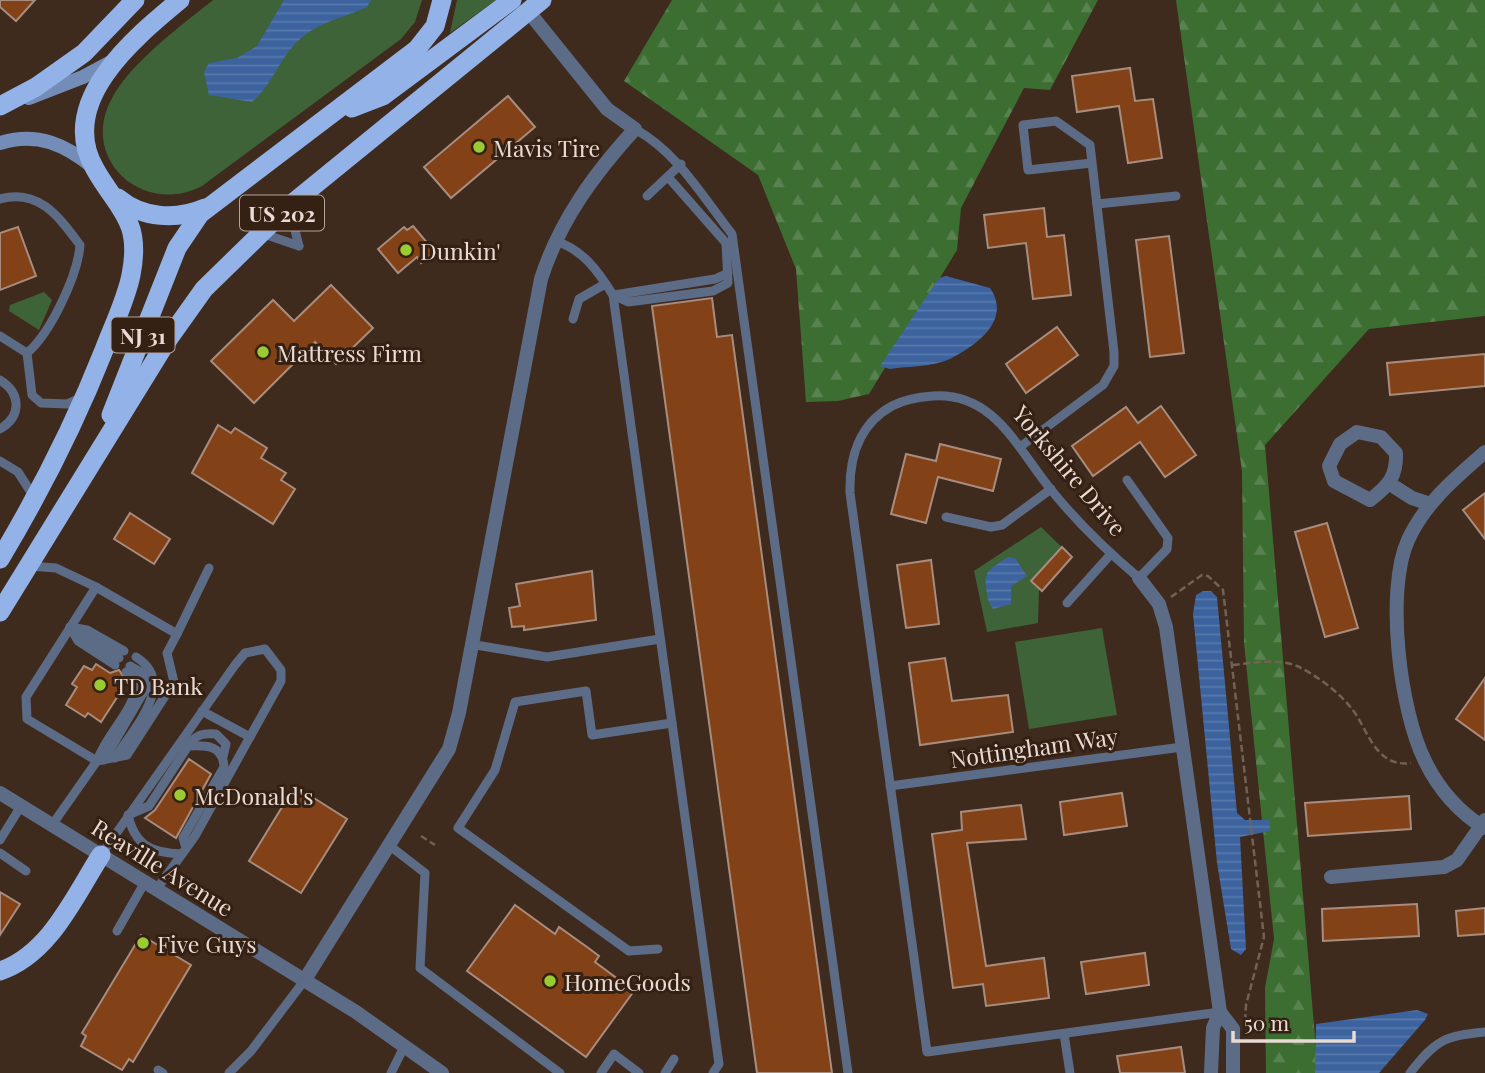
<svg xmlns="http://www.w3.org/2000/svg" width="1485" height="1073" font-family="'Playfair Display',serif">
	<defs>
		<pattern id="forest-firs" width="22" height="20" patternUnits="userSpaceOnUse" patternTransform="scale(1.75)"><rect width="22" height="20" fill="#3c6e32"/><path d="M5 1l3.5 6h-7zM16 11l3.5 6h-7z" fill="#58824f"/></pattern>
		<pattern id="water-rules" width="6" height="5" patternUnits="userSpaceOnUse" patternTransform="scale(1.75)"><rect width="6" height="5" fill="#3c639e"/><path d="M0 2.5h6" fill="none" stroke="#5879ab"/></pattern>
	</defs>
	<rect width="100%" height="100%" fill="#3f2a1e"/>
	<g fill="#3f6338">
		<path d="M213,0H422L415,22L401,39L202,186C145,216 81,162 110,102C128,64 181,26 213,0Z"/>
		<polygon points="457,0 496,0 450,33"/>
		<polygon points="44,292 52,300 39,330 9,311 10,305"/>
		<polygon points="1041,527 1072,557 1042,591 1039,590 1038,623 987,632 974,571"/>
		<polygon points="1102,628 1117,715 1029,729 1015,642"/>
	</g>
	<g fill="url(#forest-firs)">
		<polygon points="672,0 1098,0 1050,90 1024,88 961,208 957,250 869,394 838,401 806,402 796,269 758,175 624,81"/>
		<polygon points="1176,0 1485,0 1485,316 1369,329 1265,445 1318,1073 1266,1073 1265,988 1274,939 1244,643 1242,471"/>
	</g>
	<g fill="url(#water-rules)">
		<path d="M284,0H371L367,7C344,18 317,22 298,41C279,59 273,84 252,102L209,95L204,72L209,63L237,58L257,46Z"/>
		<path d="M946,276L990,288C1012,320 977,345 950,359C933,367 908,366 890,369L880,366L939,278Z"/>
		<path d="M1008,557L1015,558L1027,576L1011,586V604L993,609C989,603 988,600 987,593C982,569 991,569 1008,557Z"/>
		<polygon points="1203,591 1211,591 1217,597 1237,813 1245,820 1269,820 1270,831 1240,837 1246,949 1241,955 1231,949 1217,863 1193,614 1196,595"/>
		<polygon points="1417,1010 1428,1014 1425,1020 1379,1073 1315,1073 1316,1024"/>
	</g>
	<g fill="#824116" stroke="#a88d7f" stroke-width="2">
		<polygon points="0,0 35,0 16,21 0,7"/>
		<polygon points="1130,68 1135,101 1153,99 1162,158 1128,163 1119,106 1077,112 1072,76"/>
		<polygon points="508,96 535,127 451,198 424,167"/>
		<polygon points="1044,208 1047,237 1064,235 1071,295 1033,299 1026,243 988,248 984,215"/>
		<polygon points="413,226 435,252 421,263 417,257 398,273 378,249 404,227 407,230"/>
		<polygon points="18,227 36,276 0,290 0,233"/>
		<polygon points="1169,236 1184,353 1150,357 1136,240"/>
		<polygon points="331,285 373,328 336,364 315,342 254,403 211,361 273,300 294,321"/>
		<polygon points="712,298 717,337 732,335 832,1073 757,1073 652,306"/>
		<polygon points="1057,327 1078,355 1026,393 1006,364"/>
		<polygon points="1485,354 1485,386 1390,395 1387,363"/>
		<polygon points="1161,406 1196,455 1165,477 1140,442 1093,476 1072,446 1126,407 1138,423"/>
		<polygon points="218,425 231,433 235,428 267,448 261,458 286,473 281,480 295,489 273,524 192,473"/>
		<polygon points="940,444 1001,459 993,491 938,477 926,523 891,514 906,454 936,461"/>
		<polygon points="1485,493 1485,539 1463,510"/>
		<polygon points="130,513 170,539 154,564 114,539"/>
		<polygon points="1327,523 1358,628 1325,637 1295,532"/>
		<polygon points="1062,547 1072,557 1042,591 1031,581"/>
		<polygon points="931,560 939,624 906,628 897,565"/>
		<polygon points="592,571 596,620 524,630 524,626 512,627 509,608 520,606 516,584"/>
		<polygon points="945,658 952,701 1008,695 1013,732 920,745 909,663"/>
		<polygon points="96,664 110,673 119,670 127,682 101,722 88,713 85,717 66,705 77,687 72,684 84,666 92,670"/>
		<polygon points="1485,678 1485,740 1456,719"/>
		<polygon points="189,759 211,774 176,838 145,818 155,810"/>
		<polygon points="295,786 347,819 301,893 249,861"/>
		<polygon points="1122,793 1127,826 1064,835 1060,802"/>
		<polygon points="1409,796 1411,829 1308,836 1305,803"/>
		<polygon points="1021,805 1026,839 967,843 986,966 1044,958 1049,998 986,1006 983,984 953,988 932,834 962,830 961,812"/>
		<polygon points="0,892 20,904 0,935"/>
		<polygon points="1417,904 1419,936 1323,941 1322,909"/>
		<polygon points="515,905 555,934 559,927 587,947 599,956 595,962 634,991 586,1057 467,971"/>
		<polygon points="1485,908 1485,934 1458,936 1456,911"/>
		<polygon points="141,935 191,965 133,1062 129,1059 122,1070 81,1046 86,1036 82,1033"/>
		<polygon points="1145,953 1149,985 1086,994 1081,962"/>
		<polygon points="1181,1047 1185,1073 1120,1073 1117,1056"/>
	</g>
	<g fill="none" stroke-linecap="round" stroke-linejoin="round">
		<g stroke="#736156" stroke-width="2.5" stroke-dasharray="7 3.5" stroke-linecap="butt">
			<polyline points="1171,597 1202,575 1208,576 1223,590 1264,937 1246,1005 1245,1021"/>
			<path d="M1233,665C1252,663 1279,658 1297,666C1316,675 1339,692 1352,709C1368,729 1375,768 1411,763"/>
			<polyline points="421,836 435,845"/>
		</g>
		<g stroke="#5c6c87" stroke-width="9">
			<path d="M635,129C678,153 702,196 732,234L848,1073"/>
			<polyline points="647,196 681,164"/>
			<path d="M0,199C39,188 59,217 80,245C78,275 50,334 27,353"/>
			<polyline points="1097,204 1176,196"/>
			<polyline points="289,207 299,246"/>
			<polyline points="261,233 299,246"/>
			<path d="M554,241C582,248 598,271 613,295L719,1064L713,1073"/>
			<polyline points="613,295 628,302 713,291 728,283 726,243 668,177"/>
			<polyline points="614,295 715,279 728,273"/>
			<polyline points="573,319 579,299 605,284"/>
			<polyline points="0,336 27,353 32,395 41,403 67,404 81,398"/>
			<path d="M0,380C21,393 22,416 0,429"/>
			<path d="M1020,447L1103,385L1114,366V352C1106,283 1098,214 1090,145L1056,121L1023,125L1028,170L1092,163"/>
			<polyline points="0,461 18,472 34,497"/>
			<path d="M1127,480L1168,538L1167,549L1139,578C1108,552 1078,523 1052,491C1018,450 995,392 933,396C918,397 905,399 892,406C859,424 849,458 850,493L927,1052L1220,1012"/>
			<polyline points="946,517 991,527 1002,525 1051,489"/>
			<polyline points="29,566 56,568 96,587"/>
			<polyline points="1067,603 1111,554"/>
			<polyline points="70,627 87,630 124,651"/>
			<polyline points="70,627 78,641 115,665"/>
			<polyline points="80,635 119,658"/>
			<polyline points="470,644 547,657 660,639"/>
			<path d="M126,672L137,681C136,709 106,734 97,761L127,755L174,682L167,653L177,634"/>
			<polyline points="202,711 250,737"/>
			<path d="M188,746C196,734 203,733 216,734L226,744L223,757"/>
			<path d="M115,758C133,729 178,683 136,657"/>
			<polyline points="104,760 146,688 142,673 130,666"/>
			<polyline points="890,786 1182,747"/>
			<polyline points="52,825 97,761 27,719 26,697 96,587 177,634 209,568"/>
			<polyline points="0,840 21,806"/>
			<polyline points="390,846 425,873 420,968 560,1073"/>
			<polyline points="0,853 26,871"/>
			<path d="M182,854C152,853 135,846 128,815L149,806L188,746C206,745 223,745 224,767L183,838L186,848"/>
			<polyline points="101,855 235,665 245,653 265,649 281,670 281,681 195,836 156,890"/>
			<polyline points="117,931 145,882"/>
			<polyline points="658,949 629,951 458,828 495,770 515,702 586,691 592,735 672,723"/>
			<polyline points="1064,1034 1070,1073"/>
			<polyline points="158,1070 163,1073"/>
			<polyline points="229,1073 251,1051 304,981"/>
			<polyline points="391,1073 404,1047"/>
			<polyline points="601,1073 614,1054 639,1073"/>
			<polyline points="665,1073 674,1059"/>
			<path d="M1410,1073C1436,1040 1444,1036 1485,1032"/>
		</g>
		<g stroke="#5c6c87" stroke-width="14">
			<path d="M1357,432L1381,437L1396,453C1397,477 1388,486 1370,500L1334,481L1329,466L1340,444Z"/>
			<path d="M1485,452C1455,478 1425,503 1408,540C1385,591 1400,711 1425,761C1438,788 1459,813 1485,828"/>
			<polyline points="1390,484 1412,498 1430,504"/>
			<polyline points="1139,578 1159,604 1166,627 1220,1012 1233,1029 1233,1073"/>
			<polyline points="1331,877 1444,867 1457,860 1485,820"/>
			<path d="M304,981L449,749L459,713L541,279C560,220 594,174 635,129L607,109L528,11"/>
			<polyline points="1211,1073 1213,1028 1220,1012"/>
		</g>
		<polyline stroke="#5c6c87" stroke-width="14" points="0,793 356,1012 442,1073"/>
		<g stroke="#748db8" stroke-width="14">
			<polyline points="29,98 83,77 113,61"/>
			<path d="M0,143C37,131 66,145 94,168"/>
		</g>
		<g stroke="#92b2e8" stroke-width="19">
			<polyline points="0,106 36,87 84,53 135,0"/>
			<polyline points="352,108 383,96 512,0"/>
			<path d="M118,198C143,219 177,220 205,208"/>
			<polyline points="111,415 177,248 200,214 417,49 435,26 442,0"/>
			<path d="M0,559C42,489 74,426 104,350C113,326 126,300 131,275C142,219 118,210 95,169C56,102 134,38 180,0"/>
			<polyline points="0,612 167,341 204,289 289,206 542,0"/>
			<path d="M0,971C50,954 74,897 101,855"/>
		</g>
	</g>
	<g fill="#9bcb32" stroke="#352014" stroke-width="2.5">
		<circle cx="479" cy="147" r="7"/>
		<circle cx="406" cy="250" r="7"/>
		<circle cx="263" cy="352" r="7"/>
		<circle cx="100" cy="685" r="7"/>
		<circle cx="180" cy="795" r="7"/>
		<circle cx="143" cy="943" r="7"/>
		<circle cx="550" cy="981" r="7"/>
	</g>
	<g text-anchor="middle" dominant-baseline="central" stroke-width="6" stroke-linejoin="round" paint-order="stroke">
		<g fill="#352014" stroke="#b3a39a" stroke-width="2">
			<rect x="240" y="195.5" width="84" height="35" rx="5"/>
			<rect x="111.5" y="317.5" width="63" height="35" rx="5"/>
		</g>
		<g font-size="21" font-weight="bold" fill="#e9dbd3">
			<text x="282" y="213">US 202</text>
			<text x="143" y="335">NJ 31</text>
		</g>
		<g font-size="23" fill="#e9dbd3" stroke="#352014" text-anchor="start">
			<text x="493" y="147">Mavis Tire</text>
			<text x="420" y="250">Dunkin'</text>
			<text x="277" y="352">Mattress Firm</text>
			<text x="114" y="685">TD Bank</text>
			<text x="194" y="795">McDonald's</text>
			<text x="157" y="943">Five Guys</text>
			<text x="564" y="981">HomeGoods</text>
		</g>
		<g font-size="23" fill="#e9dbd3" stroke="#352014">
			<text transform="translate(1070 470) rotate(50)">Yorkshire Drive</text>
			<text transform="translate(1034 747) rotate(-8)">Nottingham Way</text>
			<text transform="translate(163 867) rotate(32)">Reaville Avenue</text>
		</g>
	</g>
	<path d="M1233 1031v10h121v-10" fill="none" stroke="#e9dbd3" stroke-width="3.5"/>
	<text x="1244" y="1031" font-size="21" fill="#e9dbd3" stroke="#352014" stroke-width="5" paint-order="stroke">50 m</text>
</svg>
